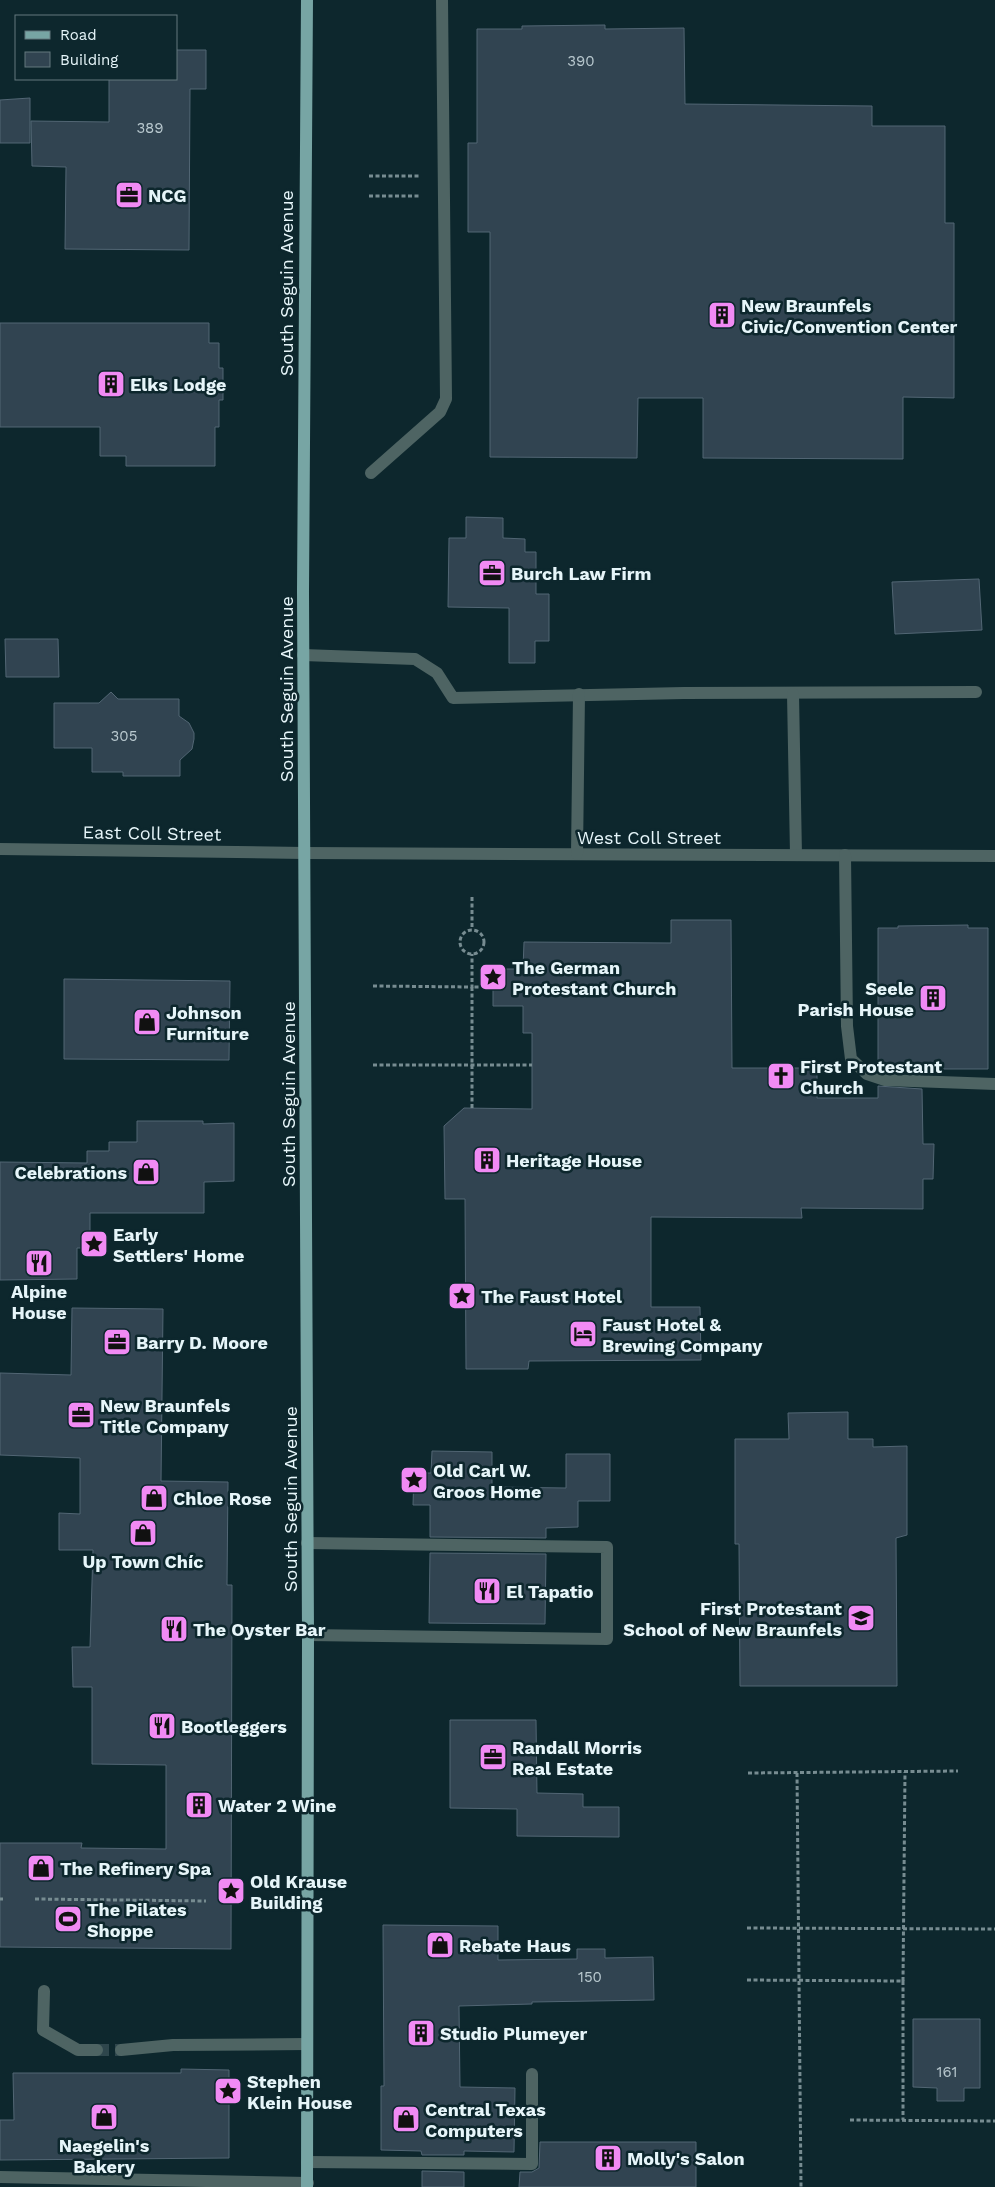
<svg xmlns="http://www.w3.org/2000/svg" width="995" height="2187" font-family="'Work Sans',sans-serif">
	<rect width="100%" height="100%" fill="#0d272d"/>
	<g fill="#314451" stroke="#526674">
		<polygon points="605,25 605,29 684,28 685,104 872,106 872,126 945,126 945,223 954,223 954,398 903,397 903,459 703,458 703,398 638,398 637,458 490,457 490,232 468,232 468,143 477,143 477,29 522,29 522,26"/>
		<polygon points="176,50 206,50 206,89 190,89 189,250 65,249 66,167 32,166 31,121 109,122 109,79 176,79"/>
		<polygon points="30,98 30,143 0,143 0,100"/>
		<polygon points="0,323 209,323 209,343 219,343 219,368 223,368 223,400 219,400 219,427 215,427 215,466 126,466 126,456 100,456 100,427 0,427"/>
		<polygon points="466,517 503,518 503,538 525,539 525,552 536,552 536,594 549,594 549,641 535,641 535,663 509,663 509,608 448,607 449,538 466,538"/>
		<polygon points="979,579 982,630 895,634 892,582"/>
		<polygon points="5,639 58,639 59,677 6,677"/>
		<polygon points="111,692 118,699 179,699 179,716 189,723 194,733 194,739 192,749 180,760 180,776 123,776 123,772 92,772 92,748 54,748 54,703 99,703"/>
		<polygon points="671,920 731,920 732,1068 817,1068 817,1098 878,1098 878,1086 922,1089 923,1144 934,1144 933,1179 923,1179 923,1209 801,1208 802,1218 651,1217 651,1307 700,1307 701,1360 529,1361 528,1369 466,1369 465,1199 445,1199 444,1126 464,1108 532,1109 532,1033 523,1033 523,1006 493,1006 493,969 523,969 524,942 671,943"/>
		<polygon points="968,925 968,928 988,928 988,1069 922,1069 922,1073 886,1072 878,1069 878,928 898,928 898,926"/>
		<polygon points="64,979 230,981 229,1060 64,1059"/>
		<polygon points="137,1121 203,1121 203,1124 234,1123 234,1181 204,1182 204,1213 90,1213 90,1248 77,1248 77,1279 0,1280 0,1162 87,1163 87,1151 109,1151 109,1142 137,1142"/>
		<polygon points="72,1308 163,1309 161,1481 228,1482 227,1585 232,1585 231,1949 0,1947 0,1843 82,1843 81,1848 166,1849 166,1765 92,1764 92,1687 73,1687 72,1647 90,1647 93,1550 59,1550 59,1513 80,1514 80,1458 0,1455 0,1373 71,1375"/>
		<polygon points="848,1412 848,1439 873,1439 873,1447 907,1446 907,1535 896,1538 897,1686 740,1686 739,1544 735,1544 735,1439 789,1439 788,1413"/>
		<polygon points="432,1451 492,1452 492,1487 566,1488 566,1454 610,1454 610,1501 578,1501 578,1527 546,1528 546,1538 430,1537 430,1505 413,1505 414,1473 431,1473"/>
		<polygon points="430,1553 546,1554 545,1624 429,1623"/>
		<polygon points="450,1720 536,1720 537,1793 583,1794 583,1807 619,1807 619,1837 517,1836 517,1809 450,1808"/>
		<polygon points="383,1925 498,1926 498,1960 577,1959 577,1949 605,1949 605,1958 653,1957 654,2000 532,2002 532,2004 459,2006 460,2087 515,2088 514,2152 464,2151 464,2155 422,2155 421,2151 381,2150 381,2086 384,2086"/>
		<polygon points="913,2019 980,2019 980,2088 964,2088 964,2101 937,2101 937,2088 913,2087"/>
		<polygon points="181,2069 229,2070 229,2158 0,2160 0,2120 14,2120 13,2073 181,2073"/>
		<polygon points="540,2142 696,2142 696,2187 519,2187 520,2172 532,2172 539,2168"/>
		<polygon points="422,2171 464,2172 464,2187 422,2187"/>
	</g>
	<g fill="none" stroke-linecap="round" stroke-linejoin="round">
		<polyline stroke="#2e464c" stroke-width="12" stroke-dasharray="12 6" stroke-linecap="butt" points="97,2050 121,2050"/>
		<g stroke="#778c91" stroke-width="3" stroke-dasharray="4 2.5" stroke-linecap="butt">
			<polyline points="369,176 419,176"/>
			<polyline points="369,196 419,196"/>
			<polyline points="472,897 472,929"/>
			<circle cx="472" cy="942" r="12"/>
			<polyline points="373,986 472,987 472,954"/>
			<polyline points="373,1065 532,1065"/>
			<polyline points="472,1108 472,987 493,987"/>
			<polyline points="748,1773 958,1771"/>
			<polyline points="797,1773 801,2187"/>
			<polyline points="0,1899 3,1899"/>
			<polyline points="35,1899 206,1901"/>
			<polyline points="224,1902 241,1902"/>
			<polyline points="747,1928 995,1929"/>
			<polyline points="747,1980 903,1981 903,2120"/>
			<polyline points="903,1981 905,1772"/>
			<polyline points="850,2120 995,2121"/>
		</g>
		<g stroke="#4e6463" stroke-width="12">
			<polyline points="371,473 440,412 446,399 442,0"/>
			<polyline points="303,655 415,659 437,673 453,698 684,693 976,692"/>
			<polyline points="793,694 796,855"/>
			<polyline points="0,849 304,853 995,856"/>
			<polyline points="577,854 579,694"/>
			<polyline points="845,855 847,1026 851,1059 867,1074 885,1080 995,1084"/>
			<polyline points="307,1543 607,1547 607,1639 308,1635"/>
			<polyline points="44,1991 43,2030 78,2050 97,2050"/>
			<polyline points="121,2050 173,2045 307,2044"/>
			<polyline points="307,2162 532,2164 532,2074"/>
			<polyline points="0,2177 308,2183"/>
		</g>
		<polyline stroke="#77a5a4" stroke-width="12" points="307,0 303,592 308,1635 307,2187"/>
	</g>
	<defs>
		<symbol id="office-square" viewBox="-11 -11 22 22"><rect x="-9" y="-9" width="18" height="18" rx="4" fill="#f18af4" stroke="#0d272d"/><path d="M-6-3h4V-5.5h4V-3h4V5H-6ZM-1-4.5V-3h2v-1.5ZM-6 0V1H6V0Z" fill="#111"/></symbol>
		<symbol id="building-square" viewBox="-11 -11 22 22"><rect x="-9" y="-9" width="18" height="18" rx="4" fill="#f18af4" stroke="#0d272d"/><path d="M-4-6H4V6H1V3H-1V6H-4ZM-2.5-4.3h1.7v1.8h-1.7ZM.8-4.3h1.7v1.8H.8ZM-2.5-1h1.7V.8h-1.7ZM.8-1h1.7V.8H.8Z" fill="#111"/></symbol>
		<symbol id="sight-square" viewBox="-11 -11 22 22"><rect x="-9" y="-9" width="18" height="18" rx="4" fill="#f18af4" stroke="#0d272d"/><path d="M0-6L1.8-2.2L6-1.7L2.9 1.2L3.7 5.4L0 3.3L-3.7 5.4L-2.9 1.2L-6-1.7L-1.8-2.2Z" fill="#111"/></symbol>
		<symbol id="shop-square" viewBox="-11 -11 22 22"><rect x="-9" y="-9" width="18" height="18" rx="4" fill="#f18af4" stroke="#0d272d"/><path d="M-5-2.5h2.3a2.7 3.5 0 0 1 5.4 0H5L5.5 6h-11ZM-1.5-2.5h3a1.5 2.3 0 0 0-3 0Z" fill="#111"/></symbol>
		<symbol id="church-square" viewBox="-11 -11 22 22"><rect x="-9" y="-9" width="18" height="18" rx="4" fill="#f18af4" stroke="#0d272d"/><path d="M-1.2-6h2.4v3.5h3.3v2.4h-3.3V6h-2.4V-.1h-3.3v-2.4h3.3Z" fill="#111"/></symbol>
		<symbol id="restaurant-square" viewBox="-11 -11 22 22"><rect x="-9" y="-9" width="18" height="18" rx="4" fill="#f18af4" stroke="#0d272d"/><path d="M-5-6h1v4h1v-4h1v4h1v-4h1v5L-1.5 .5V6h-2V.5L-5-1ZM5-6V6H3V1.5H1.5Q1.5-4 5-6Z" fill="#111"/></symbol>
		<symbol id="hotel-square" viewBox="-11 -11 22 22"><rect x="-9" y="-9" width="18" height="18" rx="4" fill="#f18af4" stroke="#0d272d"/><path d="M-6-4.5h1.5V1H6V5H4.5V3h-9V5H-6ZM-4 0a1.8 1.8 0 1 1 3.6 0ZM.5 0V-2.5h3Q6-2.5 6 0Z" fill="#111"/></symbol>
		<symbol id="school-square" viewBox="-11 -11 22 22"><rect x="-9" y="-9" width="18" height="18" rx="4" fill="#f18af4" stroke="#0d272d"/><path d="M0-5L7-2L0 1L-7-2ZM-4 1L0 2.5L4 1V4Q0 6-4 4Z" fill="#111"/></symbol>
		<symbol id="stadium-square" viewBox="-11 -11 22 22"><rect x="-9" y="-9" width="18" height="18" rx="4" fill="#f18af4" stroke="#0d272d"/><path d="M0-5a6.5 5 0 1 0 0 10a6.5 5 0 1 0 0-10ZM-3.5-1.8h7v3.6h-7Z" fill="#111"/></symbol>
	</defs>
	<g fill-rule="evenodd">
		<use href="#office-square" x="113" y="179" width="32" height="32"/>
		<use href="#building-square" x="706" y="299" width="32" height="32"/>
		<use href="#building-square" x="95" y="368" width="32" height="32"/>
		<use href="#office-square" x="476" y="557" width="32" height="32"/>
		<use href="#sight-square" x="477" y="961" width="32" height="32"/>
		<use href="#building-square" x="917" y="982" width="32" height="32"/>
		<use href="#shop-square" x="131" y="1006" width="32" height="32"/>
		<use href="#church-square" x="765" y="1060" width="32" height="32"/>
		<use href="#building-square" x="471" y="1144" width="32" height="32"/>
		<use href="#shop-square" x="130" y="1156" width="32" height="32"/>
		<use href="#sight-square" x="78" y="1228" width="32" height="32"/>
		<use href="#restaurant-square" x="23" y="1247" width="32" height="32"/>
		<use href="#sight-square" x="446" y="1280" width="32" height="32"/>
		<use href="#hotel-square" x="567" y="1318" width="32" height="32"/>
		<use href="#office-square" x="101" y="1326" width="32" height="32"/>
		<use href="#office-square" x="65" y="1399" width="32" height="32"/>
		<use href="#sight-square" x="398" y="1464" width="32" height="32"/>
		<use href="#shop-square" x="138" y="1482" width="32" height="32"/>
		<use href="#shop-square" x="127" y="1517" width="32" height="32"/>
		<use href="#restaurant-square" x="471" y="1575" width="32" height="32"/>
		<use href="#school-square" x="845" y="1602" width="32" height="32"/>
		<use href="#restaurant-square" x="158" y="1613" width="32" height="32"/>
		<use href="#restaurant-square" x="146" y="1710" width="32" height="32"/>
		<use href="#office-square" x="477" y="1741" width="32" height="32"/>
		<use href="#building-square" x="183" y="1789" width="32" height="32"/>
		<use href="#shop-square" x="25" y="1852" width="32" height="32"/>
		<use href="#sight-square" x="215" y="1875" width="32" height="32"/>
		<use href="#stadium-square" x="52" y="1903" width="32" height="32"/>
		<use href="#shop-square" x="424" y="1929" width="32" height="32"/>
		<use href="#building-square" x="405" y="2017" width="32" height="32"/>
		<use href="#sight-square" x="212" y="2075" width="32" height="32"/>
		<use href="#shop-square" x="88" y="2101" width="32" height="32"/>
		<use href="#shop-square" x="390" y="2103" width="32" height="32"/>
		<use href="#building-square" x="592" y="2142" width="32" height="32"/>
	</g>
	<g text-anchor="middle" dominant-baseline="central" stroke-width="5" stroke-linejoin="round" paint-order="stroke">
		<g font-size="15" fill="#b9c9cf">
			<text x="581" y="61">390</text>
			<text x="150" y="128">389</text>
			<text x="124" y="736">305</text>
			<text x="590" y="1977">150</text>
			<text x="947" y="2072">161</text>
		</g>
		<g font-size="18" font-weight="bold" fill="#e6f5f9" stroke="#0d272d" text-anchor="start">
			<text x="148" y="195">NCG</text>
			<text x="741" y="305">New Braunfels<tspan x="741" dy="21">Civic/Convention Center</tspan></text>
			<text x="130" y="384">Elks Lodge</text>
			<text x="511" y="573">Burch Law Firm</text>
			<text x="512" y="967">The German<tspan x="512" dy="21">Protestant Church</tspan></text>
			<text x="914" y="988" text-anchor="end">Seele<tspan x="914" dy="21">Parish House</tspan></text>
			<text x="166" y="1012">Johnson<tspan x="166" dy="21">Furniture</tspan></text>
			<text x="800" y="1066">First Protestant<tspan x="800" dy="21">Church</tspan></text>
			<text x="506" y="1160">Heritage House</text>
			<text x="127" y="1172" text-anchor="end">Celebrations</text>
			<text x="113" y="1234">Early<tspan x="113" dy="21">Settlers' Home</tspan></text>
			<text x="39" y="1291" text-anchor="middle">Alpine<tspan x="39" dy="21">House</tspan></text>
			<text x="481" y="1296">The Faust Hotel</text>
			<text x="602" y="1324">Faust Hotel &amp;<tspan x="602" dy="21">Brewing Company</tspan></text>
			<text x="136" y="1342">Barry D. Moore</text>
			<text x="100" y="1405">New Braunfels<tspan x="100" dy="21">Title Company</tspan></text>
			<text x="433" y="1470">Old Carl W.<tspan x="433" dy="21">Groos Home</tspan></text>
			<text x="173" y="1498">Chloe Rose</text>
			<text x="143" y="1561" text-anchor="middle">Up Town Chíc</text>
			<text x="506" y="1591">El Tapatio</text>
			<text x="842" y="1608" text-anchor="end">First Protestant<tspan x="842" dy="21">School of New Braunfels</tspan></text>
			<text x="193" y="1629">The Oyster Bar</text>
			<text x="181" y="1726">Bootleggers</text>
			<text x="512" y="1747">Randall Morris<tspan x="512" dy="21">Real Estate</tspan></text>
			<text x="218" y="1805">Water 2 Wine</text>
			<text x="60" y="1868">The Refinery Spa</text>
			<text x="250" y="1881">Old Krause<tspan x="250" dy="21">Building</tspan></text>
			<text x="87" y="1909">The Pilates<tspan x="87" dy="21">Shoppe</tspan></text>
			<text x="459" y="1945">Rebate Haus</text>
			<text x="440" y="2033">Studio Plumeyer</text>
			<text x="247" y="2081">Stephen<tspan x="247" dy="21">Klein House</tspan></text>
			<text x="425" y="2109">Central Texas<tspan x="425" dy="21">Computers</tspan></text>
			<text x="104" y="2145" text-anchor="middle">Naegelin's<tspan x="104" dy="21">Bakery</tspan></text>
			<text x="627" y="2158">Molly's Salon</text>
		</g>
		<g font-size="18" fill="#e6f5f9" stroke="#0d272d">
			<text transform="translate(286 283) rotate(-90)">South Seguin Avenue</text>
			<text transform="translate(286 689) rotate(-90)">South Seguin Avenue</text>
			<text transform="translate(152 833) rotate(1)">East Coll Street</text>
			<text x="649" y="837">West Coll Street</text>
			<text transform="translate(288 1094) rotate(-90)">South Seguin Avenue</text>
			<text transform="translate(290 1499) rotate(-90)">South Seguin Avenue</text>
		</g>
	</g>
	<rect x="15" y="15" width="162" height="65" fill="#0d272d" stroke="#64797f"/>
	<rect x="25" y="31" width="25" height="8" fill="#77a5a4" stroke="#64797f"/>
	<text x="60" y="40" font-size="15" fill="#e6f5f9">Road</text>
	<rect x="25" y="52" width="25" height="15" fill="#314451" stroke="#64797f"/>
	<text x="60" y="65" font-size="15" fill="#e6f5f9">Building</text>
</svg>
